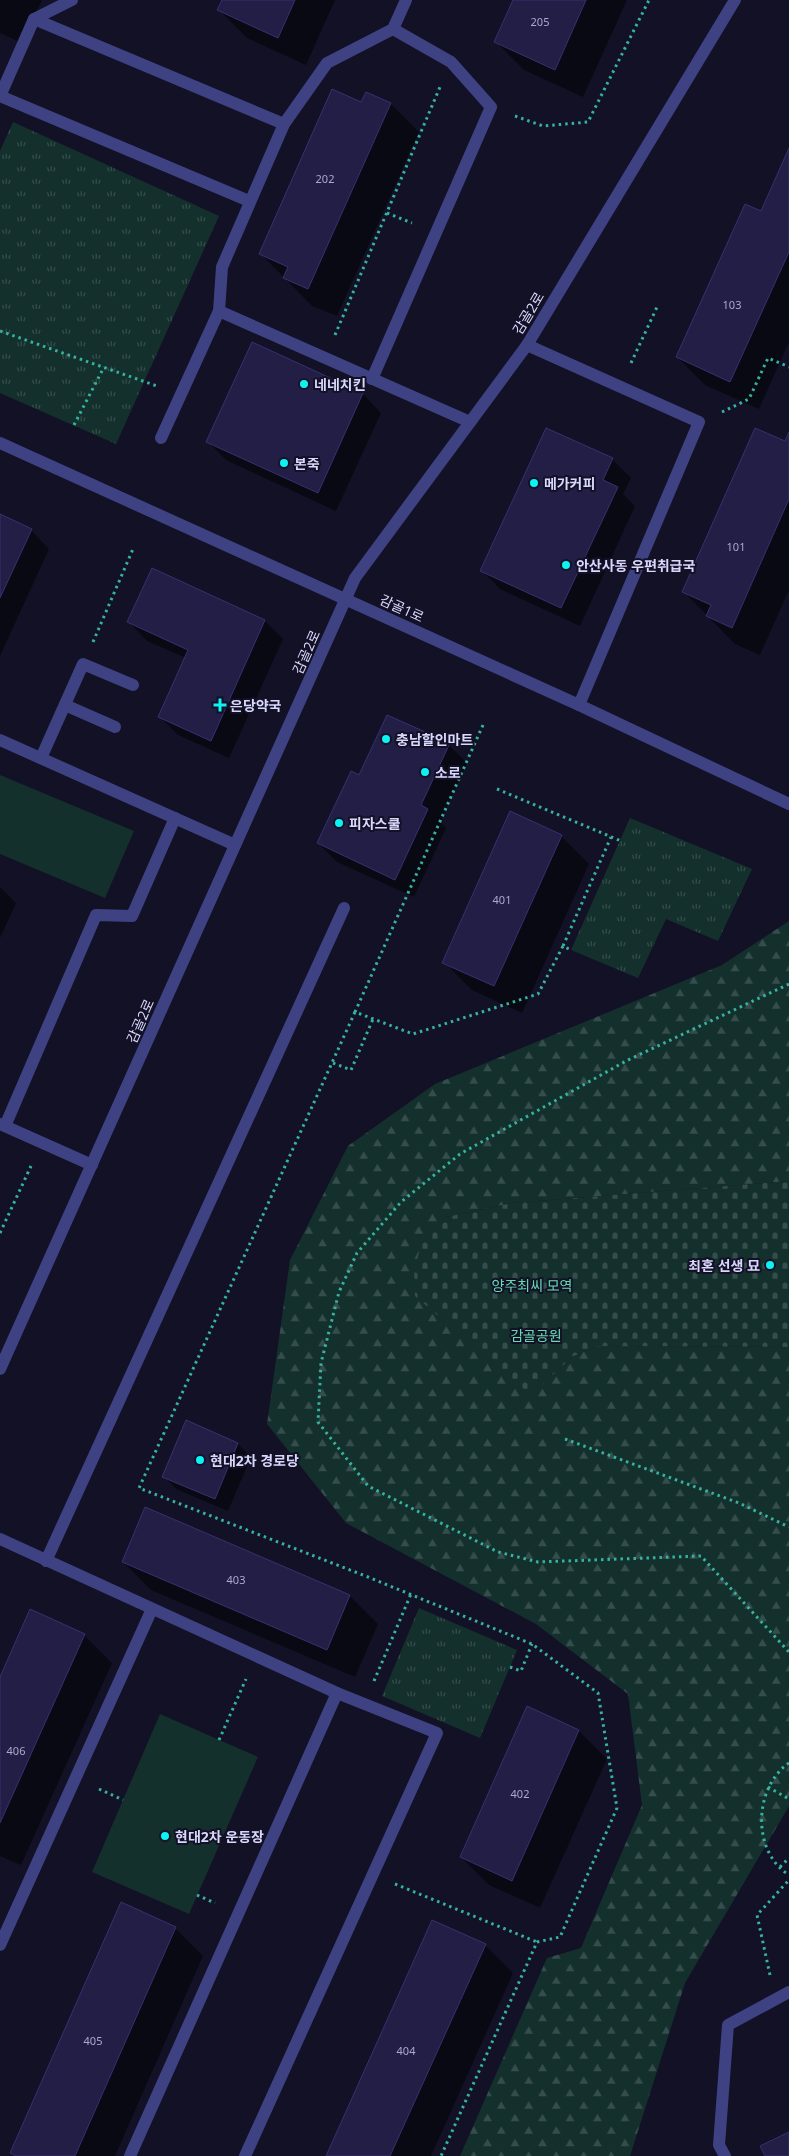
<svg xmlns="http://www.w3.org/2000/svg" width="789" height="2156" font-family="'Noto Sans','Noto Sans KR',sans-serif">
	<defs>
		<pattern id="grass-tufts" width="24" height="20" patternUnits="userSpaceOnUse" patternTransform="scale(1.25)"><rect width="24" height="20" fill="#14302c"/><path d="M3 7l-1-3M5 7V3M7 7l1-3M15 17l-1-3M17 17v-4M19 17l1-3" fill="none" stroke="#354d4c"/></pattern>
		<pattern id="forest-firs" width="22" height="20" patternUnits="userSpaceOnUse" patternTransform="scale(1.25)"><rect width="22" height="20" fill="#14302c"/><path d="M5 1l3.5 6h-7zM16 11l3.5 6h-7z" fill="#354d4c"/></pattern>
		<pattern id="cemetery-stones" width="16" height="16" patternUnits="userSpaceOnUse" patternTransform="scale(1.25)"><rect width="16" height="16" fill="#14302c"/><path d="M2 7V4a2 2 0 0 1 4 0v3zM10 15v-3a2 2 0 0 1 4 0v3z" fill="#354d4c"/></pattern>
	</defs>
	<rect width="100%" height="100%" fill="#121126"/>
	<g fill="url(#grass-tufts)">
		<polygon points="13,122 219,216 116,444 0,393 0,151"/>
		<polygon points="630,818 752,869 718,941 666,919 638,978 571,950"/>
		<polygon points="419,1608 517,1650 480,1738 382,1696"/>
	</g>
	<polygon fill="url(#forest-firs)" points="789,921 789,1181 512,1203 446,1217 530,1395 572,1357 596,1346 789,1347 789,1806 685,1983 630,2156 460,2156 547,1958 581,1948 642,1805 628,1694 536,1624 346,1523 267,1424 290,1260 348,1146 435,1084 722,965"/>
	<polygon fill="url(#cemetery-stones)" points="789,1181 789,1347 596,1346 572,1357 531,1395 415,1296 414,1268 422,1244 446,1217 512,1203"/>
	<g fill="#14302c">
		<polygon points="0,775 134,831 105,898 0,854"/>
		<polygon points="160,1714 258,1757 189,1914 92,1872"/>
	</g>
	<g fill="#0007">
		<polygon points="0,0 42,0 22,43 0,33"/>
		<polygon points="223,0 335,0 306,65 247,38 219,10"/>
		<polygon points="515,0 627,0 583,97 524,70 496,42"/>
		<polygon points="367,94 391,104 419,132 337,316 312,306 260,253"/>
		<polygon points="789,151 789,342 759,409 705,385 677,357 761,212"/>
		<polygon points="252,344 363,394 381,413 336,511 226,460 208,442"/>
		<polygon points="789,435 789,590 760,655 735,644 684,592"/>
		<polygon points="612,459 631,478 623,494 635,506 580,626 500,589 482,571"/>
		<polygon points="0,516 31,530 49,549 0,656"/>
		<polygon points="152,570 265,621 283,639 229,758 178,735 159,716 186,658 147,641 129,622"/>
		<polygon points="449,745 467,763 440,822 446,828 414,897 337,862 318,843 359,777"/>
		<polygon points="561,836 589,864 522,1013 472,990 444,962"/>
		<polygon points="0,887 16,903 0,938"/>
		<polygon points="238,1444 251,1457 228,1511 176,1489 163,1476"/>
		<polygon points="146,1509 350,1596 378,1624 355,1677 151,1590 123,1562"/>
		<polygon points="84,1635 112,1663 21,1865 0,1856 0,1680"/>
		<polygon points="579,1731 607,1759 540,1908 489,1885 461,1857"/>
		<polygon points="175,1928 203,1956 115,2156 14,2156 11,2153"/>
		<polygon points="485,1945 513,1973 431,2156 327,2156"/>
	</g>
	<g fill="#221e46" stroke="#373171">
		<polygon points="222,0 295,0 278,38 217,10"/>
		<polygon points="513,0 586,0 555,70 494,42"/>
		<polygon points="332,89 361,102 366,92 391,103 308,289 283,278 288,267 259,254"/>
		<polygon points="789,148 789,252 730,382 676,357 745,204 761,211"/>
		<polygon points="252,342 363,393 318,493 206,442"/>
		<polygon points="546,428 613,458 603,480 618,487 561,608 480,571"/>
		<polygon points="755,428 785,441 789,432 789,499 732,628 706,616 711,605 682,592"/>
		<polygon points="0,514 32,529 0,598"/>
		<polygon points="152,568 265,620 211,741 158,717 188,650 127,622"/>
		<polygon points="387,715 450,743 421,805 428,809 395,880 317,843 351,771 359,775"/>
		<polygon points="510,811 562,835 494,986 442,963"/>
		<polygon points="186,1420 238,1443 215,1499 162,1477"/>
		<polygon points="145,1507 350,1595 327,1650 122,1562"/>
		<polygon points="30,1609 85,1634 0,1823 0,1677"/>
		<polygon points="527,1706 579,1730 512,1881 460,1857"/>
		<polygon points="121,1902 176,1927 75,2156 16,2156 10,2153"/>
		<polygon points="432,1920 486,1944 390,2156 326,2156"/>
		<polygon points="789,2132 789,2156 765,2156 760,2146"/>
	</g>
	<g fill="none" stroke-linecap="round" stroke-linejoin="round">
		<g stroke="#36b3a0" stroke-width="3" stroke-dasharray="2.5 4" stroke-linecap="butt">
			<polyline points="515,116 543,126 588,122 649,0"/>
			<polyline points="387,213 412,223"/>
			<polyline points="0,331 157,386"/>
			<polyline points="335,335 440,87"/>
			<polyline points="631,363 658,305"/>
			<polyline points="722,412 749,399 768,358 789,367"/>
			<polyline points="74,425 104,367"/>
			<polyline points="93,642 133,549"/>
			<polyline points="483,725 355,1012 413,1034 538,994 563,946 571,950"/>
			<polyline points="497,789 621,841"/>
			<polyline points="563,946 611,837"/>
			<polyline points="789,984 626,1061 460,1154 401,1202 357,1253 339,1292 321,1363 318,1422 368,1486 498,1552 538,1562 701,1556 789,1652"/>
			<polyline points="355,1012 139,1488 363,1575 532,1644 598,1693 617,1808 560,1937 537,1942 441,2156"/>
			<polyline points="333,1063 351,1070 373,1019"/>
			<polyline points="0,1233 31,1166"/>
			<polyline points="565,1439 739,1503 789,1527"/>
			<polyline points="510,1667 521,1671 532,1644"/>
			<polyline points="374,1681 411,1594"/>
			<polyline points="219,1740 246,1679"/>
			<path d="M789,1763C754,1787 751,1851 789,1875"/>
			<polyline points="768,1787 789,1799"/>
			<polyline points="99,1789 123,1800"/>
			<polyline points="780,1867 789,1858"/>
			<polyline points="395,1884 537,1942"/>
			<polyline points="197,1895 215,1903"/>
			<polyline points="770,1975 757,1915 789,1880"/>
		</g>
		<g stroke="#3e4283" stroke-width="12">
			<polyline points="34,19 284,124"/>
			<polyline points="0,96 249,201"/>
			<polyline points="0,96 34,19 72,0"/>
			<polyline points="219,311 470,422"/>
			<polyline points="527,345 699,422 579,705"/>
			<polyline points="372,379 491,107 451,62 393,29"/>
			<polyline points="161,438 219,311 222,267 284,124 327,63 393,29 406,0"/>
			<polyline points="65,705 115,727"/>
			<polyline points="0,740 235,845"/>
			<polyline points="41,758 83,664 133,685"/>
			<polyline points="0,1124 92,1165"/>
			<polyline points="5,1126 96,915 132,916 175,818"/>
			<polyline points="0,1539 337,1693 437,1733 245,2156"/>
			<polyline points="46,1561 344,908"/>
			<polyline points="0,1945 152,1609"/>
			<polyline points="130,2156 337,1693"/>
			<polyline points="725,2156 719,2145 728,2025 789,1992"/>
		</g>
		<g stroke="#3e4283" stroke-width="12">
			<polyline points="0,443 579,705 789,804"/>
			<polyline points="0,1369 355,578 527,345 735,0"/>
		</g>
	</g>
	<g fill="#0df2f3" stroke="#121126" stroke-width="2">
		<circle cx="304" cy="384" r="5"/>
		<circle cx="284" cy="463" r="5"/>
		<circle cx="534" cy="483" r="5"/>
		<circle cx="566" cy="565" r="5"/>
		<path d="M217.5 697.5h5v5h5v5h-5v5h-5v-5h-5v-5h5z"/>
		<circle cx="386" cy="739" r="5"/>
		<circle cx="425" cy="772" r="5"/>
		<circle cx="339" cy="823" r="5"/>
		<circle cx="770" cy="1265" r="5"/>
		<circle cx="200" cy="1460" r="5"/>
		<circle cx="165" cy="1836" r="5"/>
	</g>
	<g text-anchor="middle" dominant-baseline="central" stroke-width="4" stroke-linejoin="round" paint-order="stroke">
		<g font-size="11" fill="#aaa9cf">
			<text x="540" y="21">205</text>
			<text x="325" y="178">202</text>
			<text x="732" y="304">103</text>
			<text x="736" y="546">101</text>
			<text x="502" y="899">401</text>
			<text x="236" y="1579">403</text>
			<text x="16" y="1750">406</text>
			<text x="520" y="1793">402</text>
			<text x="93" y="2040">405</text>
			<text x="406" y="2050">404</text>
		</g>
		<g font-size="14" fill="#d8d7fd" stroke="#121126">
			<text transform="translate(528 313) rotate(-59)">감골2로</text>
			<text transform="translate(402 608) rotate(24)">감골1로</text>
			<text transform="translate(306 652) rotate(-66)">감골2로</text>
			<text transform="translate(140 1021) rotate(-66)">감골2로</text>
		</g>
		<g font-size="14" font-weight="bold" fill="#d8d7fd" stroke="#121126" text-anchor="start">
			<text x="314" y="384">네네치킨</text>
			<text x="294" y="463">본죽</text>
			<text x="544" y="483">메가커피</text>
			<text x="576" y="565">안산사동 우편취급국</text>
			<text x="230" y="705">은당약국</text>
			<text x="396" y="739">충남할인마트</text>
			<text x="435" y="772">소로</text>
			<text x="349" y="823">피자스쿨</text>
			<text x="760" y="1265" text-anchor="end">최혼 선생 묘</text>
			<text x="210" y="1460">현대2차 경로당</text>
			<text x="175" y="1836">현대2차 운동장</text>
		</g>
		<g font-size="14" fill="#66dab3" stroke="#121126">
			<text x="532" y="1285">양주최씨 모역</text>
			<text x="536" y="1335">감골공원</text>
		</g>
	</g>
</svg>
